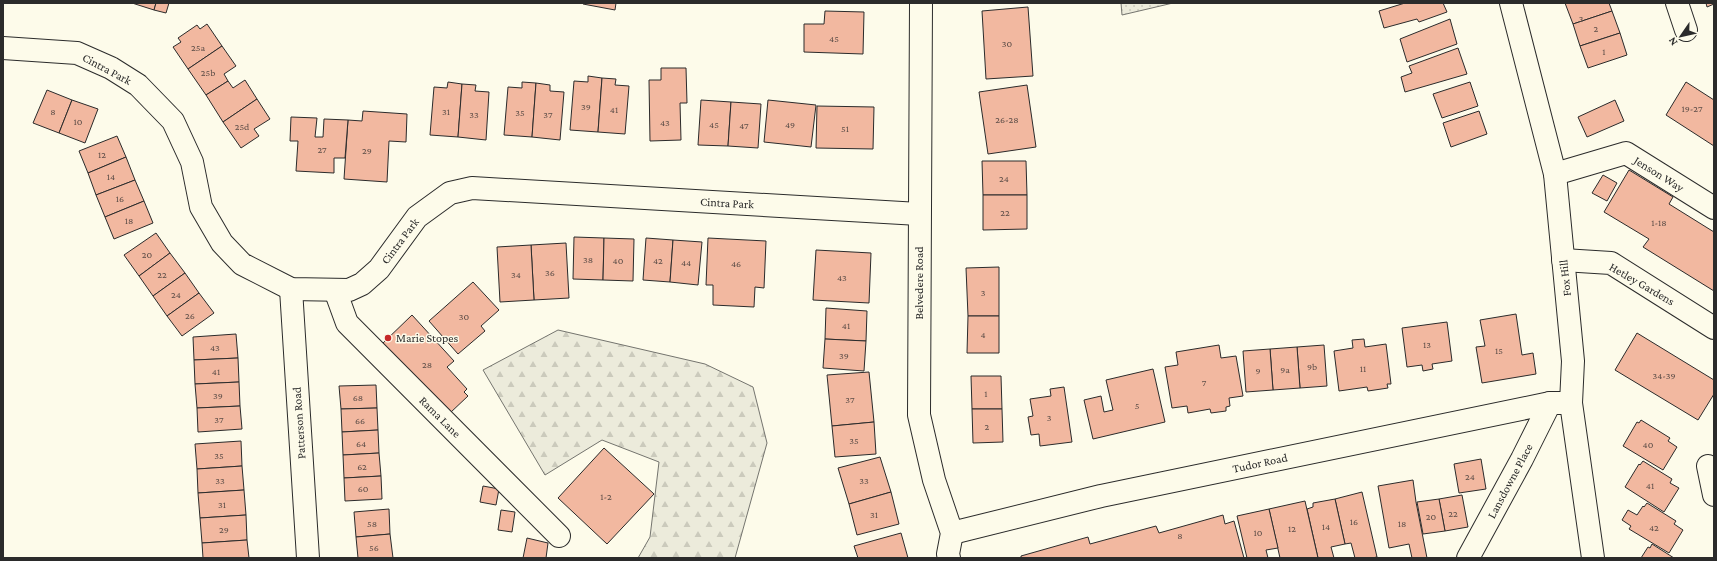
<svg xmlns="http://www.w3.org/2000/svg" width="1717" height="561" font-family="'Crimson Pro',serif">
	<defs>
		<pattern id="forest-firs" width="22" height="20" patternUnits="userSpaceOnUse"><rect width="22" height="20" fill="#ecebdb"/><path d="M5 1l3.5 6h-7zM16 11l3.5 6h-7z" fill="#cbcabc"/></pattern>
		<pattern id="park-dots" width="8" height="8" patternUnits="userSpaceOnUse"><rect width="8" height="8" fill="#ecebdb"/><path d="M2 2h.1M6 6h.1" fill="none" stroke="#cbcabc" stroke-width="1.8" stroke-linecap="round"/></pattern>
	</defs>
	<rect width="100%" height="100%" fill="#fdfbea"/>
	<polygon fill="url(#forest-firs)" stroke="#74746e" points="558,330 705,364 753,387 767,443 735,558 638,558 650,537 659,462 602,440 545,475 483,370"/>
	<polygon fill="url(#park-dots)" stroke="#74746e" points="1121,3 1173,3 1122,15"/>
	<g fill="#f2b8a0" stroke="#2b2b2b">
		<polygon points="132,3 156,3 154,10"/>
		<polygon points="156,3 169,3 166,13 154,10"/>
		<polygon points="584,3 616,3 615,10 583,4"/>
		<polygon points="1405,3 1443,3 1447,12 1419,22 1417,19 1384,28 1379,11"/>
		<polygon points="1565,3 1609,3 1612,11 1573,24"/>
		<polygon points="1706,3 1714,3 1714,4 1707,7"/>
		<polygon points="1028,7 1033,76 986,79 982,11"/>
		<polygon points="825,11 864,12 863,54 804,52 804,24 824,24"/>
		<polygon points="1612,11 1620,33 1580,46 1573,24"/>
		<polygon points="1450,19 1457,44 1407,62 1400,39"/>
		<polygon points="207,24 222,46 188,69 173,47 181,42 178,38 197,25 200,29"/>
		<polygon points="1620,33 1627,55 1588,68 1580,46"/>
		<polygon points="222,46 236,66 224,74 228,81 206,95 188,69"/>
		<polygon points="1458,48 1467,74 1405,92 1401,77 1412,73 1409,66"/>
		<polygon points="661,68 686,68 687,103 680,103 681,140 650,141 649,80 661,80"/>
		<polygon points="588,76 602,78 598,132 570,130 574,81 588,82"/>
		<polygon points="602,78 616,79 615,85 629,86 625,134 598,132"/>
		<polygon points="245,80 257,99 223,122 206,95 228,81 233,88"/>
		<polygon points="448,82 462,84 458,137 430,135 434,87 447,88"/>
		<polygon points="522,82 536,83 532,137 504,135 508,87 522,88"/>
		<polygon points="1470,82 1478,106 1442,118 1433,94"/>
		<polygon points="1686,82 1714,100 1714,146 1666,115"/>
		<polygon points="536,83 550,85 550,91 564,92 560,140 532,137"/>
		<polygon points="462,84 476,85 475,91 489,92 486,140 458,137"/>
		<polygon points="1027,85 1036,147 988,154 979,92"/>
		<polygon points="47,90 72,100 59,133 33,123"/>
		<polygon points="257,99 270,119 254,129 259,136 241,148 223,122"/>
		<polygon points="72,100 98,109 85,143 59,133"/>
		<polygon points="701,100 731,102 728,146 698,145"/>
		<polygon points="768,100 816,105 811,147 764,142"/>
		<polygon points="1615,100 1624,121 1587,137 1578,117"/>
		<polygon points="731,102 761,104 758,148 728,146"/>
		<polygon points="817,106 874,107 873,149 816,148"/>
		<polygon points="363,111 407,114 406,142 389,141 387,182 344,179 348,120 362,121"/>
		<polygon points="1479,111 1487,134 1451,147 1443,123"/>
		<polygon points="291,117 317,118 315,137 323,137 324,119 348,120 345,158 334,158 334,173 296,171 298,141 290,141"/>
		<polygon points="117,136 126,157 88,173 79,151"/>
		<polygon points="126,157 135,180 96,195 88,173"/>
		<polygon points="982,161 1026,161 1027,195 983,195"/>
		<polygon points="1629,170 1673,197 1669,204 1714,232 1714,291 1643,247 1649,239 1604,212"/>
		<polygon points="1603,175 1617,183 1607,201 1592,193"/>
		<polygon points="135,180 144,201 105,217 96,195"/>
		<polygon points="983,195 1027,195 1027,229 983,230"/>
		<polygon points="144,201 153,223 114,239 105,217"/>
		<polygon points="156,233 170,253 139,276 124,255"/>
		<polygon points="574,237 604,238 603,280 573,279"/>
		<polygon points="604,238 634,239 633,281 603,280"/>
		<polygon points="646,238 673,240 670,282 643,280"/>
		<polygon points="708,238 766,241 764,288 755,287 754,307 713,305 713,285 706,285"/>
		<polygon points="673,240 702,242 698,285 670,282"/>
		<polygon points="566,243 569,298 534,300 531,245"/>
		<polygon points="531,245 534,300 500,302 497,247"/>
		<polygon points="816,250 871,253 869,303 813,300"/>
		<polygon points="170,253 185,273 153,296 139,276"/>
		<polygon points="999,267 999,316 968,316 966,268"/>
		<polygon points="185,273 199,293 167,316 153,296"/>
		<polygon points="473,282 499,310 481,326 485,331 458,354 429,321"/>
		<polygon points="199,293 214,313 182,336 167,316"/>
		<polygon points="826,308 867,311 866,341 825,339"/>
		<polygon points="1516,314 1522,355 1533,353 1536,374 1482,383 1476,347 1485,346 1480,320"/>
		<polygon points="412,315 454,361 447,367 467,389 464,392 468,396 450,413 383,343"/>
		<polygon points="968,316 999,316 999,353 967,353"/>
		<polygon points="1447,322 1452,361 1432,364 1433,369 1423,371 1422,365 1407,367 1402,328"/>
		<polygon points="1637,333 1714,380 1714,394 1698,420 1615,370"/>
		<polygon points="236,334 238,358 194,360 193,337"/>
		<polygon points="825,339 866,341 864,371 823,368"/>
		<polygon points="1364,339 1365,347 1386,344 1391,384 1387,384 1388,388 1368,391 1367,387 1339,391 1334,351 1353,348 1352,340"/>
		<polygon points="1219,345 1221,358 1236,356 1243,396 1229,398 1230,406 1226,407 1226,411 1211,413 1210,409 1188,413 1187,406 1172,408 1165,367 1178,365 1176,352"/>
		<polygon points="1324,345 1327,386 1300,388 1297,347"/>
		<polygon points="1297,347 1300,388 1273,390 1270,349"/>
		<polygon points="1270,349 1273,390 1246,392 1243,351"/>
		<polygon points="238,358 239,382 195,384 194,360"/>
		<polygon points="1153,369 1165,422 1093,439 1084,400 1101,396 1104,412 1113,410 1106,380"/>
		<polygon points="869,372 874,422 832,426 827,375"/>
		<polygon points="971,376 1001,376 1002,409 972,409"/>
		<polygon points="239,382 240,406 197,408 195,384"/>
		<polygon points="376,385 377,408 341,409 339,386"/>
		<polygon points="1064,387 1072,442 1040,446 1039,434 1031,435 1028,417 1033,416 1030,399 1051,396 1050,389"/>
		<polygon points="240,406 242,429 198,432 197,408"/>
		<polygon points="377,408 378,430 342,432 341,409"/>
		<polygon points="972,409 1002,409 1003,442 973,443"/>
		<polygon points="1641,420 1670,438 1668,441 1677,447 1663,470 1623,446 1637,422 1639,423"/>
		<polygon points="874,422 876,454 835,457 832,426"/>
		<polygon points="378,430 379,453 343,455 342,432"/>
		<polygon points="241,441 242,466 197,469 195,444"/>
		<polygon points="604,448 654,494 607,544 558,498"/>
		<polygon points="379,453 381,476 344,478 343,455"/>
		<polygon points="880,457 891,492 849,504 838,468"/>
		<polygon points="1481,459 1486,489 1459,493 1454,464"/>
		<polygon points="1643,461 1672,479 1670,483 1679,488 1664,512 1625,487 1639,464 1640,465"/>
		<polygon points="242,466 244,490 198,493 197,469"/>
		<polygon points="381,476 382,499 345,501 344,478"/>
		<polygon points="1413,480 1416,502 1427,558 1412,558 1409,544 1389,548 1378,486"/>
		<polygon points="483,486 499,489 496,505 480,502"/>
		<polygon points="244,490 246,515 200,518 198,493"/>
		<polygon points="891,492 899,524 857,535 849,504"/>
		<polygon points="1362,492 1377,557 1372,558 1355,558 1351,543 1345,544 1335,499"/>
		<polygon points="1462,495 1468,527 1445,531 1439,499"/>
		<polygon points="1335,499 1345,544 1331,547 1334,558 1318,558 1307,509 1313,507 1313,503"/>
		<polygon points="1439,499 1445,531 1423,534 1417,502"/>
		<polygon points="1305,501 1318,558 1280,558 1269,509"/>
		<polygon points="1647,503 1676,521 1674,524 1683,530 1669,553 1629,529 1631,526 1622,520 1628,510 1637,515 1643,506 1644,507"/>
		<polygon points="389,509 390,534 356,537 354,512"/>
		<polygon points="1269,509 1278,548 1266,550 1268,558 1247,558 1237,516"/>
		<polygon points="501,510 515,512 512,532 498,530"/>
		<polygon points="246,515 247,540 202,543 200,518"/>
		<polygon points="1223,515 1225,524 1234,521 1244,558 1021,558 1021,556 1088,537 1090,544 1156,526 1159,533"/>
		<polygon points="901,533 908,558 858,558 854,546"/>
		<polygon points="390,534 393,558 358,558 356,537"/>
		<polygon points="527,538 548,543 546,558 523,558"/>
		<polygon points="247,540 249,558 203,558 202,543"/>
		<polygon points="1652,544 1674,558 1641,558 1648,547 1650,548"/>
	</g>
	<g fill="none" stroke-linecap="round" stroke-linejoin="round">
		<defs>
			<g id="street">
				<polyline points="921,3 919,415 934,480 952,533 948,554 949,558"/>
				<polyline points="1511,3 1555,174 1573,361 1571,403 1593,558"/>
				<polyline points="1677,3 1686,30"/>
				<polyline points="3,48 77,53 111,68 138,85 173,121 192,162 201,207 222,243 242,264 291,289 349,290 362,284 379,269 417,217 450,193 472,188 919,214"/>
				<polyline points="1555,174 1626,153 1714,208"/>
				<polyline points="1563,260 1611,263 1714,328"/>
				<polyline points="291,289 308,558"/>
				<polyline points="335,290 347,323 559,536"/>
				<polyline points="1708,466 1714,495"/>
				<polyline points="952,533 1101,496 1550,403 1571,403"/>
				<polyline points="1468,558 1522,459 1550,403"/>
			</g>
		</defs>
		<use href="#street" stroke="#2b2b2b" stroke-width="24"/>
		<use href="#street" stroke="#fdfbea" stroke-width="22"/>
	</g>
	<circle fill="#c62828" stroke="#fdfbea" stroke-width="1.5" cx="388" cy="338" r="4"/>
	<g text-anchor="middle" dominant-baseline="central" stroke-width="3" stroke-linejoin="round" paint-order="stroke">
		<g font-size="10" fill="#5d4e48">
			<text x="1581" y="18">3</text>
			<text x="1596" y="28">2</text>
			<text x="834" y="38">45</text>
			<text x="1007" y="43">30</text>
			<text x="198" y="47">25a</text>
			<text x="1604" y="51">1</text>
			<text x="208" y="72">25b</text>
			<text x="586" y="106">39</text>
			<text x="1692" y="108">19-27</text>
			<text x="614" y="109">41</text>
			<text x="53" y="111">8</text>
			<text x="446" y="111">31</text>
			<text x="520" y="112">35</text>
			<text x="474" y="114">33</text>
			<text x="548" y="114">37</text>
			<text x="1007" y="119">26-28</text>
			<text x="78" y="121">10</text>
			<text x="665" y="122">43</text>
			<text x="714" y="124">45</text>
			<text x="790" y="124">49</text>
			<text x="744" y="125">47</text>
			<text x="242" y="126">25d</text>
			<text x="845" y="128">51</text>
			<text x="322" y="149">27</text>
			<text x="367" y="150">29</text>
			<text x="102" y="154">12</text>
			<text x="111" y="176">14</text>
			<text x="1004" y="178">24</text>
			<text x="120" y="198">16</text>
			<text x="1005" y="212">22</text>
			<text x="129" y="220">18</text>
			<text x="1659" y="222">1-18</text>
			<text x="147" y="254">20</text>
			<text x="588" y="259">38</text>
			<text x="618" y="260">40</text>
			<text x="658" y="260">42</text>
			<text x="686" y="262">44</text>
			<text x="736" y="263">46</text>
			<text x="550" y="272">36</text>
			<text x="162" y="274">22</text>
			<text x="516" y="274">34</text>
			<text x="842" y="277">43</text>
			<text x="983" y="292">3</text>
			<text x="176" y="294">24</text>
			<text x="190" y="315">26</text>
			<text x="464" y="316">30</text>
			<text x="846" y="325">41</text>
			<text x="983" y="334">4</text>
			<text x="1427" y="344">13</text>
			<text x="215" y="347">43</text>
			<text x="1499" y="350">15</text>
			<text x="844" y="355">39</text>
			<text x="427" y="364">28</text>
			<text x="1312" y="366">9b</text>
			<text x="1363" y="368">11</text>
			<text x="1285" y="369">9a</text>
			<text x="1258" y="370">9</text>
			<text x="216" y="371">41</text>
			<text x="1664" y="375">34-39</text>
			<text x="1204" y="382">7</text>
			<text x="986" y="393">1</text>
			<text x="218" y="395">39</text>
			<text x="358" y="397">68</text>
			<text x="850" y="399">37</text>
			<text x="1137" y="405">5</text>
			<text x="1049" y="417">3</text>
			<text x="219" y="419">37</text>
			<text x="360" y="420">66</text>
			<text x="987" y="426">2</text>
			<text x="854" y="440">35</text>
			<text x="361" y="443">64</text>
			<text x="1648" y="444">40</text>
			<text x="219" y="455">35</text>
			<text x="362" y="466">62</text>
			<text x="1470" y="476">24</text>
			<text x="220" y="480">33</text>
			<text x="864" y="480">33</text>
			<text x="1650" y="485">41</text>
			<text x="363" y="488">60</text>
			<text x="606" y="496">1-2</text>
			<text x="222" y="504">31</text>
			<text x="1453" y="513">22</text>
			<text x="874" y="514">31</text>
			<text x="1431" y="516">20</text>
			<text x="1354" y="521">16</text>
			<text x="372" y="523">58</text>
			<text x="1402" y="523">18</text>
			<text x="1326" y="526">14</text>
			<text x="1654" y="527">42</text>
			<text x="1292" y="528">12</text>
			<text x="224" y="529">29</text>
			<text x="1258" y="532">10</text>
			<text x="1180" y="535">8</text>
			<text x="374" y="547">56</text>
		</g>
		<g font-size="12" fill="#2b2b2b" stroke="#fdfbea">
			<text transform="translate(107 69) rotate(28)">Cintra Park</text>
			<text transform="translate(1659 174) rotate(32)">Jenson Way</text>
			<text transform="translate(727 203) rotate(3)">Cintra Park</text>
			<text transform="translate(400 241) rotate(-53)">Cintra Park</text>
			<text transform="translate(1565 278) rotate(-96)">Fox Hill</text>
			<text transform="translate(919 283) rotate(-90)">Belvedere Road</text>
			<text transform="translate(1642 284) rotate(30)">Hetley Gardens</text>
			<text transform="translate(440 417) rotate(45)">Rama Lane</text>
			<text transform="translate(299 423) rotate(-94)">Patterson Road</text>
			<text transform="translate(1260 463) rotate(-12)">Tudor Road</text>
			<text transform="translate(1510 481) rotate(-62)">Lansdowne Place</text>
		</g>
		<g font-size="12" fill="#2b2b2b" stroke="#fdfbea" text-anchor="start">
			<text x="396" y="338">Marie Stopes</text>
		</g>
	</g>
	<rect width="1717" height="561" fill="none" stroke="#2b2b2b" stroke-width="8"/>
	<g transform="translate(1681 36) rotate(236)" stroke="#fdfbea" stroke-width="3" paint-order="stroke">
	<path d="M0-3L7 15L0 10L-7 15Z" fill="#2b2b2b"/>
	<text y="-6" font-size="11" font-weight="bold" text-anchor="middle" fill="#2b2b2b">N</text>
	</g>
</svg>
